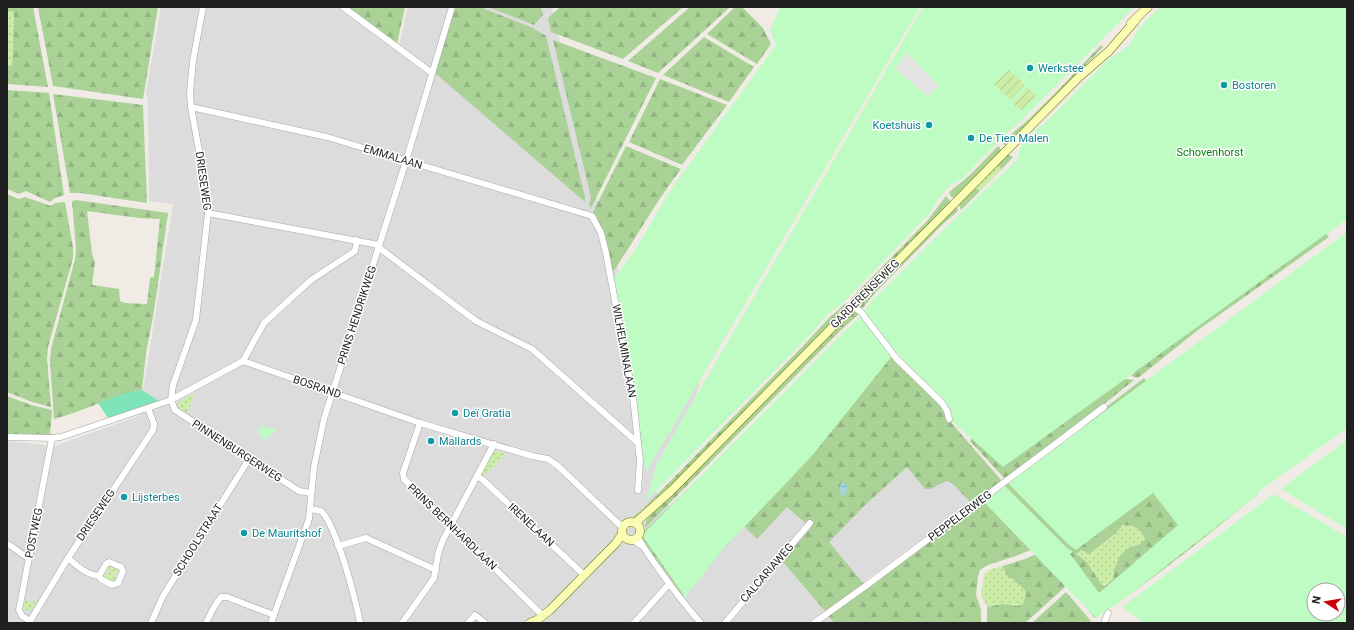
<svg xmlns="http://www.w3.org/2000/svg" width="1354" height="630" font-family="Roboto,sans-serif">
	<defs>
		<pattern id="grass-dots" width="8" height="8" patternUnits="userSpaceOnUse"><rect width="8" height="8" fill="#cceda8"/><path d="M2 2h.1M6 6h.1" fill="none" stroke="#afcb90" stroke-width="1.8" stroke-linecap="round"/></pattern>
		<pattern id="forest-firs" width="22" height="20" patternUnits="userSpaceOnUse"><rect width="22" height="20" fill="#aad297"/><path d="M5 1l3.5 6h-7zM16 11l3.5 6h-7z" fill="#92b482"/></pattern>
		<pattern id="garden-furrows" width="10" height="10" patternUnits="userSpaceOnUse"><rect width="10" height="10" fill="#cceda8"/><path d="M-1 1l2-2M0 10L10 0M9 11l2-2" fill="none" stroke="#afcb90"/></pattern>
		<pattern id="water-waves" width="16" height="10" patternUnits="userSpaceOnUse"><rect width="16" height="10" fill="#a3d4e0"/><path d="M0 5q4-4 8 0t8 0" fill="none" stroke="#8cb6c0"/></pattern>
	</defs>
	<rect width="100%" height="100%" fill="#f0ece5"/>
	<polygon fill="#dddcdc" points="161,7 340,7 398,49 408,7 552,7 594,191 610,235 628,307 700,380 695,402 656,492 672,508 890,354 999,482 856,588 893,623 7,623 7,441 54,446 139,416 173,204 149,201 148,102 146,92"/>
	<g fill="url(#grass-dots)">
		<polygon points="7,11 14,11 12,66 7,66"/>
		<polygon points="996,165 1002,169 980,191 975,187"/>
		<polygon points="193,394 193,397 187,413 179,408 177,404 179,402"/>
		<polygon points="493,450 505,453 505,455 486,474 482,476 481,473"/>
		<path d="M1123,525C1134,525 1140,528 1145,539L1141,545L1128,548L1113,574V579L1104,587L1096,578L1092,568L1076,554L1081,550L1089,554L1115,534Z"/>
		<polygon points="110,564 119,569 121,572 116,572 114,576 116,582 114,583 103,578 102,574 103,573 107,575 109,573 108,565"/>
		<path d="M1002,566L1009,578L1013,579L1026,590V594L1023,604C1011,608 999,603 987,607L981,595L984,574L989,570Z"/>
		<polygon points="35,599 38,600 31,611 23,609 25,600 33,603"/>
	</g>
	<g fill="url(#forest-firs)" fill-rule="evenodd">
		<polygon points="7,7 33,7 48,87 7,84 7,66 12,66 14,12 7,11"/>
		<polygon points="38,7 158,7 143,99 53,86"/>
		<polygon points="346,7 405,7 397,44"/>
		<polygon points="454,7 480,7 533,28 546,36 585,197 585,202 435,73"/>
		<polygon points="488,7 541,7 543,15 534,25"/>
		<polygon points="560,7 683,7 623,59 551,32 548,18"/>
		<polygon points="690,7 730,7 658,73 628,61"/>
		<polygon points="735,7 742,7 763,28 771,44 757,64 707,34"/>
		<polygon points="704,37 754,67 729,102 663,75"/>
		<polygon points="553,40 656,78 591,208 589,204 591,197"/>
		<path d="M1101,45L1103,47L1008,145H1004L1002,142C1012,132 1024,125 1034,114C1057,92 1079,68 1101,45Z"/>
		<polygon points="660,79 727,105 682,165 629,142"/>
		<polygon points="7,90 49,93 64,195 55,198 50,202 26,191 19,194 7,189"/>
		<polygon points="53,94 143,105 147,203 80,193 70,193"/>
		<path d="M626,146L681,169C655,203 635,240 611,275L603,233L593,212Z"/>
		<polygon points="998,146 1000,148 1001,152 956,198 951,197 949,192 969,176"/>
		<polygon points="1006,155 1009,155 1013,157 1002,169 996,165"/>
		<polygon points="975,187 980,191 961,210 958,203"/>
		<polygon points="7,194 19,199 25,197 51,206 55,203 65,202 73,247 73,258 48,347 47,359 51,407 32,402 7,392"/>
		<polygon points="946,196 950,201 950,203 852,304 850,300 927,221"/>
		<path d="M76,200L168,213L154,311L146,353L142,390C111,396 84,411 54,419L50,360L51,349L75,259L76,249L72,201ZM87,211L139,218L160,219L154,277L150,278L147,304L125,303L120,301L119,289L92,285L95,262L92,254Z"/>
		<polygon points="956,206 958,211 944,223 874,294 861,310 859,309 859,304"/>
		<polygon points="1320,227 1329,237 1198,330 1138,378 1131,376 1139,367"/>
		<polygon points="846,303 851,305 663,494 633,520 635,515 640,512 802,347 829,318"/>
		<polygon points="853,310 856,311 859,314 841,330 646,527 645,525 647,519"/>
		<polygon points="860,323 898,362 941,403 947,418 1002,481 971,503 952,483 947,481 930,489 925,489 907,467 864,506 829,542 864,584 826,612 782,561 811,528 787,507 757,539 744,526 683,596 642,539 641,534"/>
		<polygon points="1008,361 1134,380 1103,405 1005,479 970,441"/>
		<path d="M1144,378L1188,433L1204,449L1258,494C1205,537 1152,581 1095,618L1070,588L1045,544L1016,556L988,565L980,570L978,576L976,595L981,610V623H834L828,616L1064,440L1068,447L1088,432L1083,425ZM1123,525C1134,525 1140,528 1145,539C1139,547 1137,544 1129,548C1119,553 1114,568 1113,579L1104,587C1092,574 1093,564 1076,554L1081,550L1089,554L1115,534Z"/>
		<polygon points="7,396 31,405 52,410 50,435 7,434"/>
		<polygon points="1043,551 1066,584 1064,588 1025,623 987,623 987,607 1002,604 1017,606 1023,604 1026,594 1025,590 1013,579 1009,578 1002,566 1025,559"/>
		<polygon points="1066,592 1091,621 1088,623 1032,623"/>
	</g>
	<g fill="#bffcc3" fill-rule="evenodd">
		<polygon points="780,7 920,7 646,472 635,402 613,280 637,247 669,192 776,45 770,31"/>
		<polygon points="923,7 1134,7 1019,123 1010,130 962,179 952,184 941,195 930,213 845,301 827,315 808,337 646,501 657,463"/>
		<polygon points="1160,7 1347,7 1347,219 1003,467 951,420 910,367 896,351 815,452 793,476 726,546 685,597 642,535 847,329 860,317 872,301 953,220 964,210 1016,161 1022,144 1039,127 1043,125 1110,58 1123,50 1130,44 1136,33 1143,24"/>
		<polygon points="1347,232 1347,428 1258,492 1256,496 1125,598 1096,618 983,501 1004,485 1067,548 1073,552 1070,554 1099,593 1178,525 1153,493 1076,550 1068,544 1008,483"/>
		<polygon points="262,426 277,430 264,440 257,431"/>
		<polygon points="1347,440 1347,529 1281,489"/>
		<path d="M1274,494L1347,537V623H1144L1122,607ZM1314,590H1338V614H1314Z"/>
	</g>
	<g fill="url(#garden-furrows)">
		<polygon points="1008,69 1025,85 1010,100 994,84"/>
		<polygon points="1028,87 1037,96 1022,111 1013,103"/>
	</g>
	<polygon fill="#7ee4ba" points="142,390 159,401 108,418 98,403 126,393"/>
	<polygon fill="#e3e3e3" points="907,53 939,86 928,97 895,68"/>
	<polygon fill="url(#water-waves)" points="842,482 847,486 847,489 844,496 841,496 840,485"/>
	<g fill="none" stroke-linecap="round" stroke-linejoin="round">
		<defs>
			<g id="minor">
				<polyline points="203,7 193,61 190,93 191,107 205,183 208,213 196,320 173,385 171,400 175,410 299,491 311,493"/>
				<polyline points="343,7 432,73"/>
				<polyline points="191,107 327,137 592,216 601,233 606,253 633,397 640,461 638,490"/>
				<polyline points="208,213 379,245"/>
				<polyline points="378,247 476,321 532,349 638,443"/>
				<polyline points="853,306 861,312 896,358 942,403 947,411 949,419"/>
				<polyline points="243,361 264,323 311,280 355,251 357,240"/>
				<polyline points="420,423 403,473 404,479 543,616"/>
				<polyline points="7,437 52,438 61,437 171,400 243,361 420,423 532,456 548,459 558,466 622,527"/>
				<polyline points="477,476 483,480 584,575"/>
				<path d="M311,509L321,511C336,524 356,601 360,623"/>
				<path d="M638,537C644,549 652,560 660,571C673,589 686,607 701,623"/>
				<polyline points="633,540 642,546"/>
				<path d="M7,544C15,547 21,555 29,558"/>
				<polyline points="338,546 366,538 436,570"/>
				<path d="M68,558C77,566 87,575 99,576L101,579L112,585L118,583L123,571L121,567L109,562L106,564L99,576"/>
				<polyline points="30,621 22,616 19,610 52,438"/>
				<polyline points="29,623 68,558 153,430 154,424 148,408"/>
				<polyline points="151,623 163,596 249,459"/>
				<polyline points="206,623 214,607 221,597 227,597 274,615"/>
				<polyline points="271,623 309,519 314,467 324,419 406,161 452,7"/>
				<polyline points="402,623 434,578 438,554 443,540 494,444"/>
				<polyline points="468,623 475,615 485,623"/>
				<polyline points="634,623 669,584"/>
				<polyline points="725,623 810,523"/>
				<polyline points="814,623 867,585 1062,439 1104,407"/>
				<polyline points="1104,623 1108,613"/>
			</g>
			<g id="secondary">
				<polyline points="1131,23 1148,7"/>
				<circle cx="631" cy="531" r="9"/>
				<polyline points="635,523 671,491 1078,78 1109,51 1135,21"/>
				<polyline points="530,623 537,620 550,610 616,543 622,534"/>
			</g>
		</defs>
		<use href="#minor" stroke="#a6a6a6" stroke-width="7"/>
		<use href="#secondary" stroke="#727c00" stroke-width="9"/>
		<use href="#minor" stroke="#fff" stroke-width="6"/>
		<use href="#secondary" stroke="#fbfdb6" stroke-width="8"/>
	</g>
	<g fill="#0f9aa8" stroke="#fff" stroke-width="1.5">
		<circle cx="1030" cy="68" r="4"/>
		<circle cx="1224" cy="85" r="4"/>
		<circle cx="929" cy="125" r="4"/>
		<circle cx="971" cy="138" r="4"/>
		<circle cx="455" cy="413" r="4"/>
		<circle cx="431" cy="441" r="4"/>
		<circle cx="124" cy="497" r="4"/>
		<circle cx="244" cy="533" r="4"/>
	</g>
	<g text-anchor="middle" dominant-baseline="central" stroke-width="3" stroke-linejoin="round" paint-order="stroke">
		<g font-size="11" fill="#0d838f" stroke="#fff" text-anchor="start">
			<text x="1038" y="68">Werkstee</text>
			<text x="1232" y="85">Bostoren</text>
			<text x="921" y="125" text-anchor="end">Koetshuis</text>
			<text x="979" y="138">De Tien Malen</text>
			<text x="463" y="413">Deï Gratia</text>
			<text x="439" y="441">Mallards</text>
			<text x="132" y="497">Lijsterbes</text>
			<text x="252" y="533">De Mauritshof</text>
		</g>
		<g font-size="11" fill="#05850c" stroke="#fff">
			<text x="1210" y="152">Schovenhorst</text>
		</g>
		<g font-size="11" fill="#1f1f1f" stroke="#fff">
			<text transform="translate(393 157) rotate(17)">EMMALAAN</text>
			<text transform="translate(203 181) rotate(82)">DRIESEWEG</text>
			<text transform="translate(865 294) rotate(-45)">GARDERENSEWEG</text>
			<text transform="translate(357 315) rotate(-72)">PRINS HENDRIKWEG</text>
			<text transform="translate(624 351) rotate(80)">WILHELMINALAAN</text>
			<text transform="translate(317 387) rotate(19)">BOSRAND</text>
			<text transform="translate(237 451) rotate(33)">PINNENBURGERWEG</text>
			<text transform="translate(96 515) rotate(-56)">DRIESEWEG</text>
			<text transform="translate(960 516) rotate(-37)">PEPPELERWEG</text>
			<text transform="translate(531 525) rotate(43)">IRENELAAN</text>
			<text transform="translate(452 527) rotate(44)">PRINS BERNHARDLAAN</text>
			<text transform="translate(34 533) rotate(-79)">POSTWEG</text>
			<text transform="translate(198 540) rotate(-58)">SCHOOLSTRAAT</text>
			<text transform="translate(767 573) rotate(-49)">CALCARIAWEG</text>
		</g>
	</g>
	<rect width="1354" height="630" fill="none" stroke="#1f1f1f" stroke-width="16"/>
	<g transform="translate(1326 602) rotate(282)"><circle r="19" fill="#ffffff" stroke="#a5a5a5"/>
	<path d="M0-3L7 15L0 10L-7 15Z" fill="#ce0006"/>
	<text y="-6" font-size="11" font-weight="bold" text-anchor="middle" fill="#1f1f1f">N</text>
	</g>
</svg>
